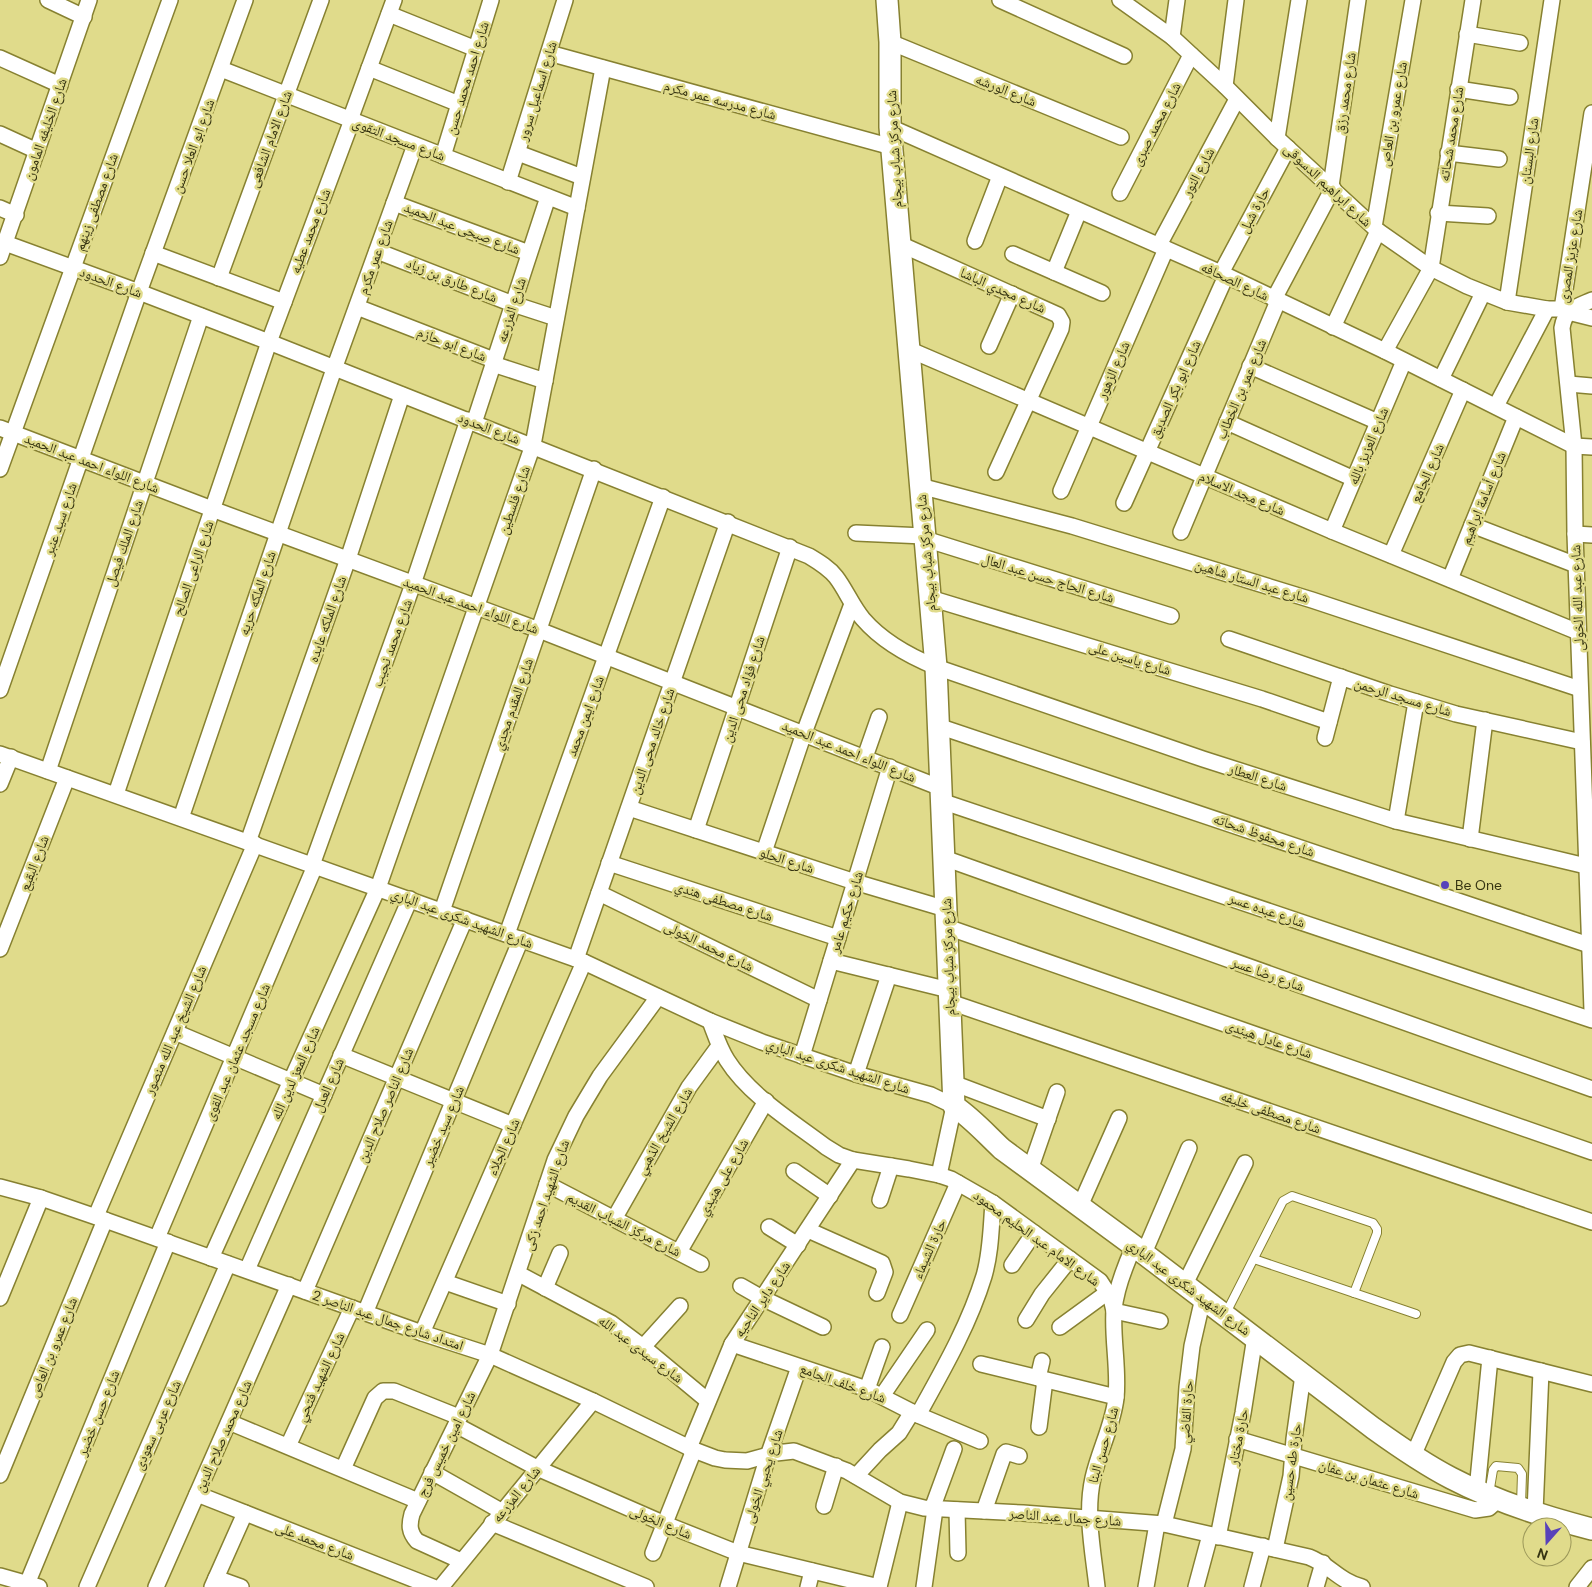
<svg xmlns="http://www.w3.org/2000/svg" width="1592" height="1587" font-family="'DM Sans','Noto Naskh Arabic',sans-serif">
	<rect width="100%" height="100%" fill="#e0db8b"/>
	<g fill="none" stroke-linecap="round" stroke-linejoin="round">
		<defs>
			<g id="lane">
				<polyline points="1254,1259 1416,1314"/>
				<polyline points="1226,1313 1283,1201 1292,1196 1373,1223 1377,1229 1377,1233 1354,1293"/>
				<polyline points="1489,1494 1493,1470 1496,1466 1518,1468 1522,1474 1521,1505"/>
			</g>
			<g id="street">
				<polyline points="48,0 84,17"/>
				<polyline points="1000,0 1124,56"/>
				<polyline points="1120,0 1172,37 1225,86 1277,138 1378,231 1431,268 1467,286 1507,302 1547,309 1570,309"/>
				<polyline points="389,14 476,49"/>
				<polyline points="1467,34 1520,43"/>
				<polyline points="1172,37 1177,0"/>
				<polyline points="890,42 1121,137"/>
				<polyline points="549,53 892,147"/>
				<polyline points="0,58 60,85"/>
				<polyline points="369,68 459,104"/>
				<polyline points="221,69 577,208"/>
				<polyline points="1225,86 1236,0"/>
				<polyline points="1458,89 1510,97"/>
				<polyline points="350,120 394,0"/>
				<polyline points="890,127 1221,273 1385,351 1574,446 1592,447"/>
				<polyline points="0,134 37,151"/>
				<polyline points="1277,138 1299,0"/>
				<polyline points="518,153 582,177"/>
				<polyline points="1448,153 1499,159"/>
				<polyline points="443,156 491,0"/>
				<polyline points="508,182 565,0"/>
				<polyline points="1331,186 1358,0"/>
				<polyline points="1120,193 1191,55"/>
				<polyline points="394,203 529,253"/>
				<polyline points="0,208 16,215"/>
				<polyline points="1438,213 1488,216"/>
				<polyline points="1374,227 1413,0"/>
				<polyline points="975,241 1000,176"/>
				<path d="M5,243L139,292L269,342L809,556C819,562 829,568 836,577C846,590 852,606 863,619C882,641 909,656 936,667L1203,759L1396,821L1586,866"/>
				<polyline points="900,244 1058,315 1062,322 1061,329 996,472"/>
				<polyline points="1159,245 1237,99"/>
				<polyline points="377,251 513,304 556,318"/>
				<polyline points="153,253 284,302"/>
				<polyline points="1013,254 1102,293"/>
				<polyline points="0,257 89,0"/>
				<polyline points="1054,272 1079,211"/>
				<polyline points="1221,273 1288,148"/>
				<polyline points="219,278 321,0"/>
				<polyline points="1274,299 1333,188"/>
				<path d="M1592,300C1576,307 1565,309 1562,328L1574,446L1575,534L1592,1010"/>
				<polyline points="1507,302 1552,0"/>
				<polyline points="357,307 491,359 496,365 545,381"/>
				<polyline points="1562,309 1592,113"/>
				<polyline points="1568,312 1592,318"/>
				<polyline points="1333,327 1378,231"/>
				<polyline points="989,346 1012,294"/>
				<polyline points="908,349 1332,531 1578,632"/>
				<polyline points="1385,351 1431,268 1473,0"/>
				<polyline points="1250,366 1378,422"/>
				<polyline points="1441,379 1483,293"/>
				<polyline points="1569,384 1592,386"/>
				<polyline points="1496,406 1547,309"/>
				<polyline points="1227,422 1354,479"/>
				<polyline points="474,423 548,197"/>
				<polyline points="0,428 212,509 539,630 941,788"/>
				<polyline points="0,469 170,0"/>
				<polyline points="920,486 1072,526 1312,600 1580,689"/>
				<polyline points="1061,491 1166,249"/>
				<polyline points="1124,503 1226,276"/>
				<polyline points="1472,525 1576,565"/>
				<polyline points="1332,531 1404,361"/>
				<polyline points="1181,532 1278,301"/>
				<polyline points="856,533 924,536"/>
				<polyline points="1575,534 1592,535"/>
				<polyline points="925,539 1171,616"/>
				<polyline points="1391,555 1463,390"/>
				<polyline points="1450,579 1516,417"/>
				<polyline points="930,598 1262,699 1329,722"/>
				<polyline points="1229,639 1390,694 1456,714 1582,742"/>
				<polyline points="0,690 139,292 245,0"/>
				<polyline points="938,726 1589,945"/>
				<polyline points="1325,738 1341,677"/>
				<polyline points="0,754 584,962 710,1021 762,1042 856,1074 931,1095 954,1106 939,1175"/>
				<polyline points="865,757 879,717"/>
				<polyline points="48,771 201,316"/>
				<polyline points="0,784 11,757"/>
				<polyline points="116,794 269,342 352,120"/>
				<polyline points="941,801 1592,1020"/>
				<polyline points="629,808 855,882 946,909"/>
				<polyline points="181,818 334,369 415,145"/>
				<polyline points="1396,821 1416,702"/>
				<polyline points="696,830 790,547"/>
				<polyline points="1470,839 1485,720"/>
				<polyline points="248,842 348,559 402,395"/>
				<polyline points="764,852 804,733 852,604"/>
				<polyline points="944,858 1592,1089"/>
				<polyline points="609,863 838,938"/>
				<polyline points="312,865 413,584 468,420"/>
				<polyline points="599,893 819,1000"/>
				<polyline points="442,911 594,469"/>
				<polyline points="947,927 1592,1152"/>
				<polyline points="507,934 663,497"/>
				<polyline points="0,949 67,778"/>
				<polyline points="576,959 728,522"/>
				<polyline points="831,961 949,990"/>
				<polyline points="950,1002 1592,1222"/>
				<path d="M710,1021C715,1034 719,1047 727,1060C749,1095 793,1122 826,1147L839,1155L853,1160L909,1169L939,1175L951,1179L993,1203L1100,1281L1111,1298L1114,1311L1160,1321"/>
				<polyline points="175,1032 324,1095"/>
				<polyline points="341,1055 513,1125"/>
				<polyline points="802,1056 890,767"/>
				<polyline points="856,1074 889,975"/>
				<polyline points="953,1083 1048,1119"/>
				<polyline points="1030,1170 1057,1092"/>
				<polyline points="794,1171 830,1196"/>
				<polyline points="547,1184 701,1264"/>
				<path d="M0,1187L41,1198L105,1220L422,1333L490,1355L593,1401L694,1450L715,1458L725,1460L747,1461L776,1453L794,1451L847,1471L900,1502L924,1508L1023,1513L1164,1524L1309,1557C1330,1565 1339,1581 1362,1587"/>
				<polyline points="880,1200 891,1166"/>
				<polyline points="1080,1206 1119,1118"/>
				<polyline points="96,1216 255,844"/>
				<polyline points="614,1219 689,1087 719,1046"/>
				<polyline points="769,1227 798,1245"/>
				<polyline points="808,1230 882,1263 885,1272 877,1293"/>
				<polyline points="157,1238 315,866"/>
				<polyline points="679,1252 766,1101"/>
				<polyline points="1144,1253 1189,1148"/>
				<polyline points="211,1258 378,888 533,445 603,68"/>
				<polyline points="1012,1265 1034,1233"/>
				<polyline points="247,1270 410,899"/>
				<polyline points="519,1274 611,1323 643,1347 708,1401"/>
				<polyline points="445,1282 508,1304"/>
				<polyline points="1185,1284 1245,1163"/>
				<polyline points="741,1286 762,1298 823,1327"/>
				<polyline points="545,1288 560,1253"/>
				<polyline points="305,1291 465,919"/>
				<polyline points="0,1298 41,1198"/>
				<polyline points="365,1313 521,939"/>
				<polyline points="900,1315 958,1183"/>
				<polyline points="1026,1320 1042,1294 1070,1259"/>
				<polyline points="1060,1327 1108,1292"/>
				<polyline points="422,1333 584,962"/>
				<polyline points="732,1344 867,1389 918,1415 980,1441"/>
				<polyline points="643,1347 680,1306"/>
				<polyline points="981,1364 1116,1397"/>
				<polyline points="1038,1378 1042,1361"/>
				<polyline points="867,1389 882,1347"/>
				<polyline points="882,1396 927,1330"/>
				<path d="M918,1415C943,1370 969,1325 984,1276C991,1252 991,1227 993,1203"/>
				<polyline points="229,1422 418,1501"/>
				<polyline points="456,1425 537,1468 665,1524 738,1553 879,1587"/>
				<polyline points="1039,1427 1045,1380"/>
				<polyline points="1237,1439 1475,1510 1489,1508 1498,1500"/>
				<polyline points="288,1446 352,1308"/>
				<polyline points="689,1448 732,1344 853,1160"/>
				<polyline points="1413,1456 1454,1362 1460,1355 1469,1353 1592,1384"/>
				<polyline points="343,1469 375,1398 383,1391 394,1391 459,1417"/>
				<polyline points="432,1472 501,1511"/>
				<polyline points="0,1475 105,1220"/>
				<polyline points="856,1476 880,1450 899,1433 912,1412"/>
				<polyline points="1477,1490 1490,1358"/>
				<polyline points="197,1494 433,1587"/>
				<polyline points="824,1506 836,1466"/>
				<polyline points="932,1509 954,1449"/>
				<polyline points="957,1510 958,1553"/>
				<polyline points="984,1511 1004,1454 1006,1452 1019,1456"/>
				<polyline points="1535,1512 1541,1371"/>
				<polyline points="492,1523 646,1587"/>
				<polyline points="1164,1524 1183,1449 1187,1387 1192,1346 1203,1298"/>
				<polyline points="1218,1537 1243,1413 1255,1337"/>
				<polyline points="1275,1549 1291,1476 1294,1439 1303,1375"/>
				<polyline points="653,1553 694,1450"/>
				<path d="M461,1561L417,1541C409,1532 409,1525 412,1514L490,1355L555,1160L576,1116L600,1076L658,997"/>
				<polyline points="0,1576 39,1587"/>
				<polyline points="216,1578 241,1587"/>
				<polyline points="27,1584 168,1242"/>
				<polyline points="87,1587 228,1264"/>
				<polyline points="156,1587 289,1285"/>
				<polyline points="212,1587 245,1513"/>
				<polyline points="441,1587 593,1401"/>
				<polyline points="728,1587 768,1456 799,1367"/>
				<polyline points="808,1587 812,1571"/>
				<polyline points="879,1587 900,1502"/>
				<polyline points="924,1587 935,1509"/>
				<path d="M1097,1587C1093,1551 1085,1513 1093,1478C1099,1451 1113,1425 1116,1398C1119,1369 1112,1339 1114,1310C1116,1288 1125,1266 1134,1246"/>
				<polyline points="1146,1587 1157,1524"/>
				<polyline points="1196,1587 1210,1535"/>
				<polyline points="1252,1587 1263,1546"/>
				<polyline points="1316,1587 1323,1563"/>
				<polyline points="1577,1587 1592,1568"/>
			</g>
			<path id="secondary" d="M887,0L890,42V127L936,667L954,1106C972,1118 986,1134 1002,1149L1134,1246L1373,1428C1398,1446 1424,1464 1451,1478C1495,1501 1544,1517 1592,1529"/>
		</defs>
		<use href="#lane" stroke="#878131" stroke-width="10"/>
		<use href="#street" stroke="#878131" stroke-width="18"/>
		<use href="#secondary" stroke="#878131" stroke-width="24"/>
		<use href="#lane" stroke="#fff" stroke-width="8"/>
		<use href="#street" stroke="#fff" stroke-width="15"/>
		<use href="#secondary" stroke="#fff" stroke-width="21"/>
	</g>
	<circle fill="#5842ba" stroke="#e0db8b" stroke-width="2" cx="1445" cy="885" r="5"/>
	<g text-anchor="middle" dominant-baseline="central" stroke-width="5" stroke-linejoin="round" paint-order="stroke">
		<g font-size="14" fill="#353311" stroke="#e0db8b">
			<text transform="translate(467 78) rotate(-73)">شارع احمد محمد حسن</text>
			<text transform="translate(1006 90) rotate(22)">شارع الورشه</text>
			<text transform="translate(537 91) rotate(-73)">شارع اسماعيل سرور</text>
			<text transform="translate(1345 93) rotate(-82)">شارع محمد رزق</text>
			<text transform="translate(720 100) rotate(15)">شارع مدرسه عمر مكرم</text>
			<text transform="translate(1393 114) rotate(-80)">شارع عمرو بن العاص</text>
			<text transform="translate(1156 124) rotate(-63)">شارع محمد صبرى</text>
			<text transform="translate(45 129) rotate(-71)">شارع الخليفه المامون</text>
			<text transform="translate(1451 134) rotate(-81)">شارع محمد شحاته</text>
			<text transform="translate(270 139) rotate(-70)">شارع الامام الشافعى</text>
			<text transform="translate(399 139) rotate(21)">شارع مسجد التقوى</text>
			<text transform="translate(193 146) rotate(-70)">شارع ابو العلا حسن</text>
			<text transform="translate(894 149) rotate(-93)">شارع مركز شباب بيجام</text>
			<text transform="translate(1529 151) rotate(-82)">شارع البستان</text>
			<text transform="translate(1198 172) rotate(-62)">شارع النور</text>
			<text transform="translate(1328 185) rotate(43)">شارع ابراهيم الدسوقى</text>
			<text transform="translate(96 202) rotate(-70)">شارع مصطفى زينهم</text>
			<text transform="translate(1254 210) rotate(-62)">حارة شبل</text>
			<text transform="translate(462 228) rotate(21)">شارع صبحى عبد الحميد</text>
			<text transform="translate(310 231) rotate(-69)">شارع محمد عطيه</text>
			<text transform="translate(1570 256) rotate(-81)">شارع عزيز المصرى</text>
			<text transform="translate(375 257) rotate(-70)">شارع عمر مكرم</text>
			<text transform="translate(452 280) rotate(22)">شارع طارق بن زياد</text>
			<text transform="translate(1235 281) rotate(25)">شارع الصحافه</text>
			<text transform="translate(111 282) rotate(20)">شارع الحدود</text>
			<text transform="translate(1003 290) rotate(24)">شارع مجدي الباشا</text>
			<text transform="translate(511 310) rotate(-72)">شارع المزرعه</text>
			<text transform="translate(452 344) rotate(21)">شارع ابو حازم</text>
			<text transform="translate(1113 370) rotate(-66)">شارع الزهور</text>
			<text transform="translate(1175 389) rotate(-66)">شارع ابو بكر الصديق</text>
			<text transform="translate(1241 389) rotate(-67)">شارع عمر بن الخطاب</text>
			<text transform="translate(489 428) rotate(21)">شارع الحدود</text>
			<text transform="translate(1368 446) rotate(-67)">شارع العزيز بالله</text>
			<text transform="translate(92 463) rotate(21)">شارع اللواء احمد عبد الحميد</text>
			<text transform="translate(1427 473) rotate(-66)">شارع الجامع</text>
			<text transform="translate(1242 493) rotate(23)">شارع مجد الاسلام</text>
			<text transform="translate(1483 498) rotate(-68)">شارع أسامة ابراهيم</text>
			<text transform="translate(514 500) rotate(-71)">شارع فلسطين</text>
			<text transform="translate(60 519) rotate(-71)">شارع سيد عنبر</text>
			<text transform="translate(124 543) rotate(-71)">شارع الملك فيصل</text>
			<text transform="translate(926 553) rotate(-95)">شارع مركز شباب بيجام</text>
			<text transform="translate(193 568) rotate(-71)">شارع الراعى الصالح</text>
			<text transform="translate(1048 578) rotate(17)">شارع الحاج حسن عبد العال</text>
			<text transform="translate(1252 581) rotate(17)">شارع عبد الستار شاهين</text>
			<text transform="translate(257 593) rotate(-71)">شارع الملكه حريه</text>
			<text transform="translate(1577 598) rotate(-92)">شارع عبد الله الخولى</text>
			<text transform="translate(471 605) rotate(20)">شارع اللواء احمد عبد الحميد</text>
			<text transform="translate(327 619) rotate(-71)">شارع الملكه عايده</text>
			<text transform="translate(392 643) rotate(-70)">شارع محمد نجيب</text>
			<text transform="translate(1130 658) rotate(17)">شارع ياسين على</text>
			<text transform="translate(743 689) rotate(-72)">شارع فؤاد محى الدين</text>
			<text transform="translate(1403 697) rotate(17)">شارع مسجد الرحمن</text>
			<text transform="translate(513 704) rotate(-71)">شارع المقدم مجدي</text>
			<text transform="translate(585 716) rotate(-70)">شارع ايمن محمد</text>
			<text transform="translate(652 741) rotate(-71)">شارع خالد محى الدين</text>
			<text transform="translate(849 751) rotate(22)">شارع اللواء احمد عبد الحميد</text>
			<text transform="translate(1258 777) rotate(18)">شارع العطار</text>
			<text transform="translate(1264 835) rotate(19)">شارع محفوظ شحاته</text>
			<text transform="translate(787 860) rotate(18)">شارع الحلو</text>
			<text transform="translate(34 863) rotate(-69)">شارع البقيع</text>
			<text transform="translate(724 901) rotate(18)">شارع مصطفى هندي</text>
			<text transform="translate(1267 910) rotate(19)">شارع عبده عسر</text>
			<text transform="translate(846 912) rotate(-73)">شارع حكيم عامر</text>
			<text transform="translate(462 918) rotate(20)">شارع الشهيد شكرى عبد الباري</text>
			<text transform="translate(709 946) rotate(26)">شارع محمد الخولى</text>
			<text transform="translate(948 957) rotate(-92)">شارع مركز شباب بيجام</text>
			<text transform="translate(1268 974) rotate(20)">شارع رضا عسر</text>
			<text transform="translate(175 1030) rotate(-67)">شارع الشيخ عبد الله منصور</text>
			<text transform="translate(1269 1039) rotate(19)">شارع عادل هيندى</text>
			<text transform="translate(237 1052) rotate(-67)">شارع مسجد عثمان عبد القوى</text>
			<text transform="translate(838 1066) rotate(18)">شارع الشهيد شكرى عبد الباري</text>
			<text transform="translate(295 1073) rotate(-66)">شارع المعز لدين الله</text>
			<text transform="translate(328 1085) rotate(-66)">شارع العدل</text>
			<text transform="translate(385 1105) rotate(-67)">شارع الناصر صلاح الدين</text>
			<text transform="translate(1271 1112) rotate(19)">شارع مصطفى خليفه</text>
			<text transform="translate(443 1126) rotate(-67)">شارع سيد خضير</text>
			<text transform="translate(664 1131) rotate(-60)">شارع الشيخ الذهبي</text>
			<text transform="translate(503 1147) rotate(-66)">شارع الجلاء</text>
			<text transform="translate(723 1177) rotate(-60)">شارع على هنيدي</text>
			<text transform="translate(546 1195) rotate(-71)">شارع الشهيد احمد زكى</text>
			<text transform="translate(624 1224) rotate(27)">شارع مركز الشباب القديم</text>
			<text transform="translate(1037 1238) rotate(36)">شارع الامام عبد الحليم محمود</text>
			<text transform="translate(929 1249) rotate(-66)">حارة الشيماء</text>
			<text transform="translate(1189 1287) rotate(37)">شارع الشهيد شكرى عبد الباري</text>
			<text transform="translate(762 1299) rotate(-56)">شارع داير الناحيه</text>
			<text transform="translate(388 1320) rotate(19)">امتداد شارع جمال عبد الناصر 2</text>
			<text transform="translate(53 1347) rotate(-68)">شارع عمرو بن العاص</text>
			<text transform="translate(641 1349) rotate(37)">شارع سيدى عبد الله</text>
			<text transform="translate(320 1377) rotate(-65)">شارع الشهيد فتحي</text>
			<text transform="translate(843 1383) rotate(20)">شارع خلف الجامع</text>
			<text transform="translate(1186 1412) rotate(-86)">حارة القاضي</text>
			<text transform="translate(98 1413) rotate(-68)">شارع حسن خضير</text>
			<text transform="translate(157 1425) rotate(-66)">شارع عربى سعودى</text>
			<text transform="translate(223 1436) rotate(-66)">شارع محمد صلاح الدين</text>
			<text transform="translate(1238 1437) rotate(-79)">حارة مختار</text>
			<text transform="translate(446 1444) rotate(-64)">شارع امين خميس فرج</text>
			<text transform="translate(1103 1445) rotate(-74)">شارع حسن البنا</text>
			<text transform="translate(1291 1462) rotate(-82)">حارة طه حسين</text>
			<text transform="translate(763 1476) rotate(-72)">شارع يحيي الخولى</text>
			<text transform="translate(1369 1479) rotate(17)">شارع عثمان بن عفان</text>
			<text transform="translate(516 1494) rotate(-51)">شارع المزرعه</text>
			<text transform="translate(1065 1517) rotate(4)">شارع جمال عبد الناصر</text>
			<text transform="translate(661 1522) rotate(23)">شارع الخولى</text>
			<text transform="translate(315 1541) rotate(21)">شارع محمد على</text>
		</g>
		<g font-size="14" fill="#353311" stroke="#e0db8b" text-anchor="start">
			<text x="1455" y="885">Be One</text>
		</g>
	</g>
	<g transform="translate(1547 1542) rotate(200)"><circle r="24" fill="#e0db8b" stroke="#9c985a"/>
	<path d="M0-4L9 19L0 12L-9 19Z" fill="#5842ba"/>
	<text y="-8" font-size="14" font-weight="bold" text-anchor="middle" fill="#353311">N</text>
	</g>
</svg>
